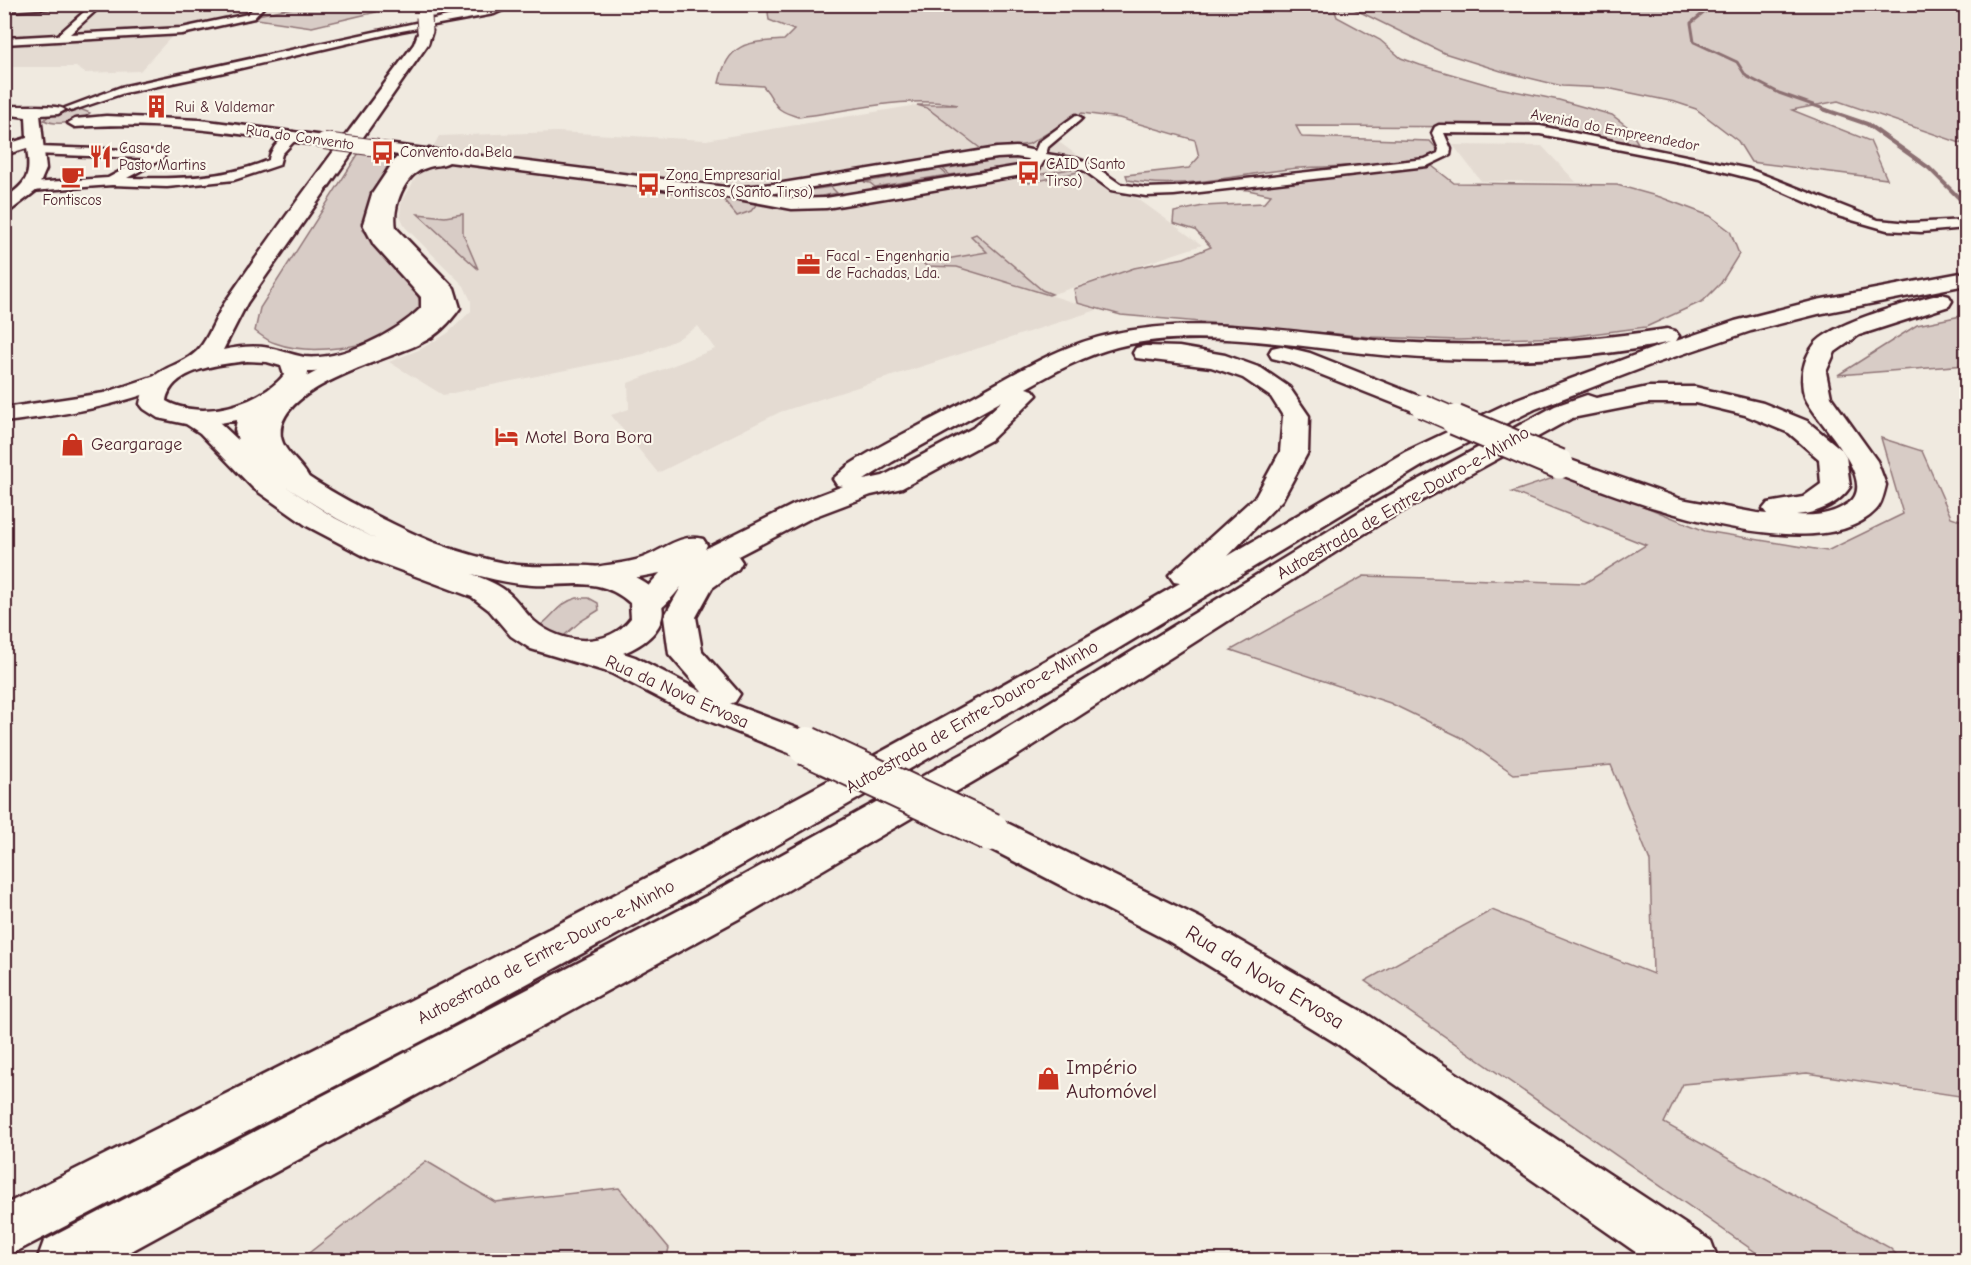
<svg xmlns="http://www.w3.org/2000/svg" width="1971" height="1265" font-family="'Comic Neue',sans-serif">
	<rect width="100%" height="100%" fill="#f0eae0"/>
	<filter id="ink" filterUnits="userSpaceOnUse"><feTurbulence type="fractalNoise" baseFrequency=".0167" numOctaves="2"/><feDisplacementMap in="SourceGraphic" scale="12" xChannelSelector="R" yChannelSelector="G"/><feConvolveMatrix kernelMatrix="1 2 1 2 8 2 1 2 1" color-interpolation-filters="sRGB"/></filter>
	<g filter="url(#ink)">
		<g fill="#e4dbd2">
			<polygon points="4,5 321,5 172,36 140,71 85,73 76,67 5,67"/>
			<polygon points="917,105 960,106 1016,145 1056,140 1202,245 1050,295 1097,310 780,412 658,473 611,415 629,409 628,383 715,349 698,326 676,340 644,354 443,395 389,362 421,349 448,333 471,311 471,301 464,286 405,227 400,215 401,204 439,136 557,132 706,140"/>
			<polygon points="1453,145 1542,146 1576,182 1481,181"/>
		</g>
		<g fill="#d8ccc6" stroke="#917678" stroke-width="1.5">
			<polygon points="305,5 371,5 376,12 312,27 257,19 212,28 214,24"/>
			<path d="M774,5H1966V145L1838,101L1792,110L1870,141L1887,179L1751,162L1738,141L1696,109L1675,102L1607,88L1562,86L1501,71L1444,53L1352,8H1334L1337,17L1380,40L1401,58L1420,65L1499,88L1559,100L1612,115L1628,127L1638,143L1520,127L1296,126L1302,137L1430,141L1437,149L1436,155C1403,168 1336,165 1298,168C1243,173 1184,191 1128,180L1126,175L1189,168L1199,157L1195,140L1119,118L1082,113L1029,144L984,151L927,108L917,105H958C904,95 852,111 798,117C769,108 779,104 763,86L719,83C728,42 748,42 784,40L794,30L769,20L768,12Z"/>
			<path d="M80,109L90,113C80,123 56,126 44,120L52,113Z"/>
			<path d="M362,148L387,152L392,156L366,212L363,230L414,286L422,307C416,313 409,322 402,327C371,348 310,356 275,343C267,341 261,335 255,331L260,308Z"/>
			<polygon points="991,156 1019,156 1027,162 1000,172 995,168 950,175 943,169 995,160"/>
			<polygon points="1432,166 1454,183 1617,185 1660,197 1710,216 1730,231 1739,254 1721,283 1703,301 1646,327 1568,337 1458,340 1371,337 1121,315 1077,303 1074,289 1134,268 1184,258 1211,247 1195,230 1173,223 1174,212 1203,206 1264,203 1271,195 1248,190 1211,187"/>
			<polygon points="1080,167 1087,170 1029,183 1021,178"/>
			<polygon points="940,169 947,175 875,187 870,183 864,182"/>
			<polygon points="831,187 837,193 817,197 821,201 802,202 780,196 783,191 792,188 796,192"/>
			<polygon points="719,194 748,199 756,205 751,211 737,216"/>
			<polygon points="418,214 445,217 463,214 463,234 478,269"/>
			<polygon points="976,234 1042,290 1052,294 1049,295 957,267 926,266 923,263 987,252 971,236"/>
			<polygon points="1966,315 1966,365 1838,375 1917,325"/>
			<polygon points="1881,438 1922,451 1951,517 1966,522 1966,787 1963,788 1966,818 1960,886 1966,914 1966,1097 1807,1073 1683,1084 1664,1123 1890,1248 1902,1260 1767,1260 1365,981 1492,910 1653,974 1650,861 1611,765 1514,774 1460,737 1390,703 1231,650 1364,576 1585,583 1646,545 1512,492 1565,474 1705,531 1827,551 1903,514"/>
			<path d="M577,598H589L598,603L599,610L581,621L560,639L538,627C554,617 557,603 577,598Z"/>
			<polygon points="426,1161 495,1202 619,1188 669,1248 666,1260 300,1260"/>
		</g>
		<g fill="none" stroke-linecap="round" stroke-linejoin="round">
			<polyline stroke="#8c6f72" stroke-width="3" points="1715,4 1691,23 1694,42 1737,62 1746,76 1779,93 1827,110"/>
			<polyline stroke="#8c6f72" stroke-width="4" points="1823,109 1867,124 1929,168 1966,205"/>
			<defs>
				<g id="minor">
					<polygon points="71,4 67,7 4,11 4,5"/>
					<polygon points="93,4 103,4 70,34 182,28 248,14 257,4 266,4 254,18 182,34 4,44 4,38 58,35"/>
					<polygon points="503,4 516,4 494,14 401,31 220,73 124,93 71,111 65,108 121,87"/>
					<polygon points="1076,115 1082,118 1080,120 1048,147 1046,154 1078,159 1093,165 1120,184 1146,188 1174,187 1425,159 1438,153 1439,149 1432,133 1435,127 1439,125 1540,126 1749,169 1878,220 1910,223 1966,220 1966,228 1921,232 1887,230 1838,216 1757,180 1694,164 1540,134 1444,133 1451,149 1450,155 1427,166 1174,195 1146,196 1111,190 1085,171 1071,165 1035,159 1033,156 1039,142"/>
					<path d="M293,132L299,136L282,154L279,165L234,180L167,187L112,185L31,191L25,187L31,183L108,178L145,158L33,154V148L37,147L160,151L164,152V158L127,178C175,179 224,179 269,160C270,149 283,136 293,132Z"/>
				</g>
				<g id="tertiary">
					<path d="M4,106C17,107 59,104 65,110L58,114L40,115L46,169L37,190L10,211L4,212V199C28,182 31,177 27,148L4,155V145L27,138L26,117L4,114Z"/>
					<path d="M106,116L200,120L324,136L332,141L324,146C241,134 159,120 75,127L68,123L75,119Z"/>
					<path d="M378,143L733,188L783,183L997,148L1016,147L1045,153L1047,156L1039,169L1022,175L826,208L792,209L733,198L449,162C442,166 434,165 426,168C404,174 392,207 396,228L454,288L460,308C451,321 438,335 423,342C390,360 274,387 281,437C284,454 305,465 311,482L308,487L299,489L290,487C288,483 287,479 284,475C277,461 261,454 258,438C247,383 373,352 408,334C421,327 431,317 440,307L438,293L381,233L376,217L383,197L401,168L424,159L373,151L370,148L373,145ZM1016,157L1029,159L1027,163L1019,166L826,198L792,199L768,194L997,158Z"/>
					<path d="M167,372L175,373L178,378L175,383C120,406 63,415 4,422V408L104,393Z"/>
				</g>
				<g id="primary">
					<path d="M425,27L432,31L428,44L247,303L223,350C238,347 254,345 269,348C281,350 292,355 304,357C341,361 395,334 421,308V297L374,245L363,224L372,194L396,158L429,149L435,150L438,154L435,158L409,166L392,194L383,224L390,239L440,291L443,296V310C419,346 351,372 308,372C308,402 256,400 262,432C269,466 402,530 435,543C460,552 484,559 510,564C551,571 591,558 631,575C681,598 667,636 623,653L635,657L708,695L820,737L825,746L820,755L807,759L794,755L684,711L611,673L531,649L511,636L489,610L472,597L370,559L307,526L253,488L200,433L186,424L158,418L144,409L140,404C149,360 183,372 202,345C212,331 217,314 226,301C286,213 351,129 414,44L420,28ZM247,361L267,362L281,366L284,375C259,405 201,421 166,401C171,369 221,364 247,361ZM237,420L235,430L238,440L220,423ZM285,486L336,518L378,540L335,518ZM472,574C492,579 512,584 532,585C570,587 598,575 630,603L631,618C608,649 561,645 534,621C524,612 517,599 506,591C496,583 484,579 472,574Z"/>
					<polygon points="991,817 1005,822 1200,918 1368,1015 1711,1241 1718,1260 1647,1260 1336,1043 1170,942 977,842 971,832 977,822"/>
				</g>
				<g id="motorway">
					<path d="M1966,272V285L1818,314L1751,331L1653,364L1535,409L1425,464L1086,668L709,884L441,1031L4,1258V1205C401,1007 797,807 1180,583L1174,582L1169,575L1256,496L1280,452L1283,416L1271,397L1243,378L1211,367L1136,358L1133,353L1136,348L1145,346L1179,347L1225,355L1261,368L1289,387L1309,416L1308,452L1282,500L1228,556L1405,452L1517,399L1670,342C1583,362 1482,363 1394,356C1309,349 1200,326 1117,347C1085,355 1055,372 1026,388L1033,390L1037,395L991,440L902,488L871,495L813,517L738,556L742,562L738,569L712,588L696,617L702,651L740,694L735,702L723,706L711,702L669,654L664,617L681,587C667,603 658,618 636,612L631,605L660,573L602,584L591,582L586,575L591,568C607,564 626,564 642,558C663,551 679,533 703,539L707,545L705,549L793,505L843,486L837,485L833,479L849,465C883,443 920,426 956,406C1006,379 1055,346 1112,334C1205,313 1303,335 1396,342C1487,348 1577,343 1667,329L1675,331L1679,336L1676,341L1735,321L1817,300ZM1002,401L973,428L883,476L864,480L892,462Z"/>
					<path d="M1941,294L1949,296L1952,301L1949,306L1859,335L1835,352L1826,372L1831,397L1877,461L1886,485C1884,493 1882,504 1876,510C1816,573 1618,498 1549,470L1545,464L1549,458L1559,456L1681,499L1757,513L1767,514L1763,509L1768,503L1803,497L1821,484L1819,459L1789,433L1745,415L1695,403H1648L1572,418L1381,523L1012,759L742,917L115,1260H37L44,1241L712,893L986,741L1361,511L1555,406L1587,395L1596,398L1648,387H1695L1763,403L1807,421L1842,450L1846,456L1850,487C1838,505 1817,513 1796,515C1816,516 1832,515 1849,503C1880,480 1814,420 1805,397C1799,381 1803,359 1814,345C1832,322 1911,302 1941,294Z"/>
					<polygon points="1281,346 1310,353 1431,401 1435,406 1431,411 1422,414 1413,411 1292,363 1272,358 1269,353 1272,348"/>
				</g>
			</defs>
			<use href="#minor" stroke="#4a1f2b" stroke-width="5"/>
			<use href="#tertiary" stroke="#4a1f2b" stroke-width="5"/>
			<use href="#primary" stroke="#4a1f2b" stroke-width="5"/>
			<use href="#motorway" stroke="#4a1f2b" stroke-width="5"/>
			<use href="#minor" fill="#fbf7ec" fill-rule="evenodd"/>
			<use href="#tertiary" fill="#fbf7ec" fill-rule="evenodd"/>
			<use href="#primary" fill="#fbf7ec" fill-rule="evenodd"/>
			<use href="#motorway" fill="#fbf7ec" fill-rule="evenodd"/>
			<defs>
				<polyline id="tertiary-bridge" points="324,141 378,148"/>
				<polyline id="primary-bridge-far1" points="424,17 425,31"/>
				<polyline id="primary-bridge" points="807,746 991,832"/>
				<polyline id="motorway-bridge-far1" points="1422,406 1459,422"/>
				<polyline id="motorway-bridge" points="1455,420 1559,464"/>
			</defs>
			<use href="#tertiary-bridge" stroke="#4a1f2b" stroke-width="18" stroke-linecap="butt"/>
			<use href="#primary-bridge-far1" stroke="#4a1f2b" stroke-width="17" stroke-linecap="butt"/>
			<use href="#primary-bridge" stroke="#4a1f2b" stroke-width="42" stroke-linecap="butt"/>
			<use href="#motorway-bridge-far1" stroke="#4a1f2b" stroke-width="26" stroke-linecap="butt"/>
			<use href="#motorway-bridge" stroke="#4a1f2b" stroke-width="33" stroke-linecap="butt"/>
			<use href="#tertiary-bridge" stroke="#fbf7ec" stroke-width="16"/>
			<use href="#primary-bridge-far1" stroke="#fbf7ec" stroke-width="15"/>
			<use href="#primary-bridge" stroke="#fbf7ec" stroke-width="38"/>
			<use href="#motorway-bridge-far1" stroke="#fbf7ec" stroke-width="23"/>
			<use href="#motorway-bridge" stroke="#fbf7ec" stroke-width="29"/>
		</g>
	</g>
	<defs>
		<symbol id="building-bare" viewBox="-9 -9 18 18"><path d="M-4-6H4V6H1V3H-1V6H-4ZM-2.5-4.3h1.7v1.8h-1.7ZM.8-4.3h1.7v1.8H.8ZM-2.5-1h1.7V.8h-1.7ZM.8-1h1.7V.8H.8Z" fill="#c8321e" stroke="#fbf7ec" stroke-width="2.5" paint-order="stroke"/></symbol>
		<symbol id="bus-bare" viewBox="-9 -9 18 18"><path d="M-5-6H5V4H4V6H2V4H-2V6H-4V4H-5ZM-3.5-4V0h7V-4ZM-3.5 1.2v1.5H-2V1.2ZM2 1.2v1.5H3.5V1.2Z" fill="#c8321e" stroke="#fbf7ec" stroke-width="2.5" paint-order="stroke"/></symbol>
		<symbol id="restaurant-bare" viewBox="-9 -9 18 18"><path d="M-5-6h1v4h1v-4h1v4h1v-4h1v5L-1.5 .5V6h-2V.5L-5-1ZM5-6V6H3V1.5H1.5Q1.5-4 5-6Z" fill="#c8321e" stroke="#fbf7ec" stroke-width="2.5" paint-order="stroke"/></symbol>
		<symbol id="cafe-bare" viewBox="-9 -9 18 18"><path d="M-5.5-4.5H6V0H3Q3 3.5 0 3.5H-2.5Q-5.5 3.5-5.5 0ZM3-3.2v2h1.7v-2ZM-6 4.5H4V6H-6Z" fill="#c8321e" stroke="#fbf7ec" stroke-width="2.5" paint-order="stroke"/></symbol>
		<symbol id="office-bare" viewBox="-9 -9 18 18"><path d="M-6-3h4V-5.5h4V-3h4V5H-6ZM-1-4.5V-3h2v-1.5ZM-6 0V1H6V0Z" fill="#c8321e" stroke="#fbf7ec" stroke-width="2.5" paint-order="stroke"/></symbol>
		<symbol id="hotel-bare" viewBox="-9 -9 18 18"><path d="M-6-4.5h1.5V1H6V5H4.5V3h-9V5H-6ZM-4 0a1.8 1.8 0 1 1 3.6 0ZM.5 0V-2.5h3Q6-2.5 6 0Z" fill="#c8321e" stroke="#fbf7ec" stroke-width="2.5" paint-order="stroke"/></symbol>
		<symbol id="shop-bare" viewBox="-9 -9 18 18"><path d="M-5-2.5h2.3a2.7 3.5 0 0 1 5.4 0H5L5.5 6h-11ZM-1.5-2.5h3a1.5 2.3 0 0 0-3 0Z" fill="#c8321e" stroke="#fbf7ec" stroke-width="2.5" paint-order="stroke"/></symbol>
	</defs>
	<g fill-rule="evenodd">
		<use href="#building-bare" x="140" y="90" width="33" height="33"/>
		<use href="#bus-bare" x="366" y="136" width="33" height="33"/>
		<use href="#restaurant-bare" x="84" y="140" width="33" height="33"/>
		<use href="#bus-bare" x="1012" y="156" width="33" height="33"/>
		<use href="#cafe-bare" x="56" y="160" width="33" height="33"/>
		<use href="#bus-bare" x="632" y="168" width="33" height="33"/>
		<use href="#office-bare" x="792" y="248" width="33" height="33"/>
		<use href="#hotel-bare" x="490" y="420" width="33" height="33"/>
		<use href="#shop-bare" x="56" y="428" width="33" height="33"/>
		<use href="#shop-bare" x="1032" y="1062" width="33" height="33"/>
	</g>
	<g text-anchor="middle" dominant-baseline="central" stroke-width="4.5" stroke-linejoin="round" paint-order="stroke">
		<g font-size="15" fill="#4a1f2b" stroke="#fbf7ec" text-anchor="start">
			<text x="175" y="107">Rui &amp; Valdemar</text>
			<text x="119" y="148">Casa de<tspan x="119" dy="17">Pasto Martins</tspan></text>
			<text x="400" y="152">Convento da Bela</text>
			<text x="1046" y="164">CAID (Santo<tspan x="1046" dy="17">Tirso)</tspan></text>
			<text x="666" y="175">Zona Empresarial<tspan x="666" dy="17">Fontiscos (Santo Tirso)</tspan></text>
			<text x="72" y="200" text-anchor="middle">Fontiscos</text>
			<text x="826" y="256">Facal - Engenharia<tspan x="826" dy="17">de Fachadas, Lda.</tspan></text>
		</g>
		<g font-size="15" fill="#4a1f2b" stroke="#fbf7ec">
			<text transform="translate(1615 130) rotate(11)">Avenida do Empreendedor</text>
			<text transform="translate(300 137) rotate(8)">Rua do Convento</text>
		</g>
		<g font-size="18" fill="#4a1f2b" stroke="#fbf7ec" text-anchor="start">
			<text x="525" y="437">Motel Bora Bora</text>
			<text x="91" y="444">Geargarage</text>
		</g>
		<g font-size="18" fill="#4a1f2b" stroke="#fbf7ec">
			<text transform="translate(1403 503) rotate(-30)">Autoestrada de Entre-Douro-e-Minho</text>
			<text transform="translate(677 692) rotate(24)">Rua da Nova Ervosa</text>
			<text transform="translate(972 717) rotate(-30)">Autoestrada de Entre-Douro-e-Minho</text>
			<text transform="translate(546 952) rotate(-28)">Autoestrada de Entre-Douro-e-Minho</text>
		</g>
		<g font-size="21" fill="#4a1f2b" stroke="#fbf7ec">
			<text transform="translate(1265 977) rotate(31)">Rua da Nova Ervosa</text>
		</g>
		<g font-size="21" fill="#4a1f2b" stroke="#fbf7ec" text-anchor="start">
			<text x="1066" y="1067">Império<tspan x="1066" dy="24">Automóvel</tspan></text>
		</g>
	</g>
	<rect width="1971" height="1265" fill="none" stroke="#fbf7ec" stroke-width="24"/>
	<rect x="12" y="12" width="1947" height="1241" fill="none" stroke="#4a1f2b" stroke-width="2" filter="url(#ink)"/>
</svg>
